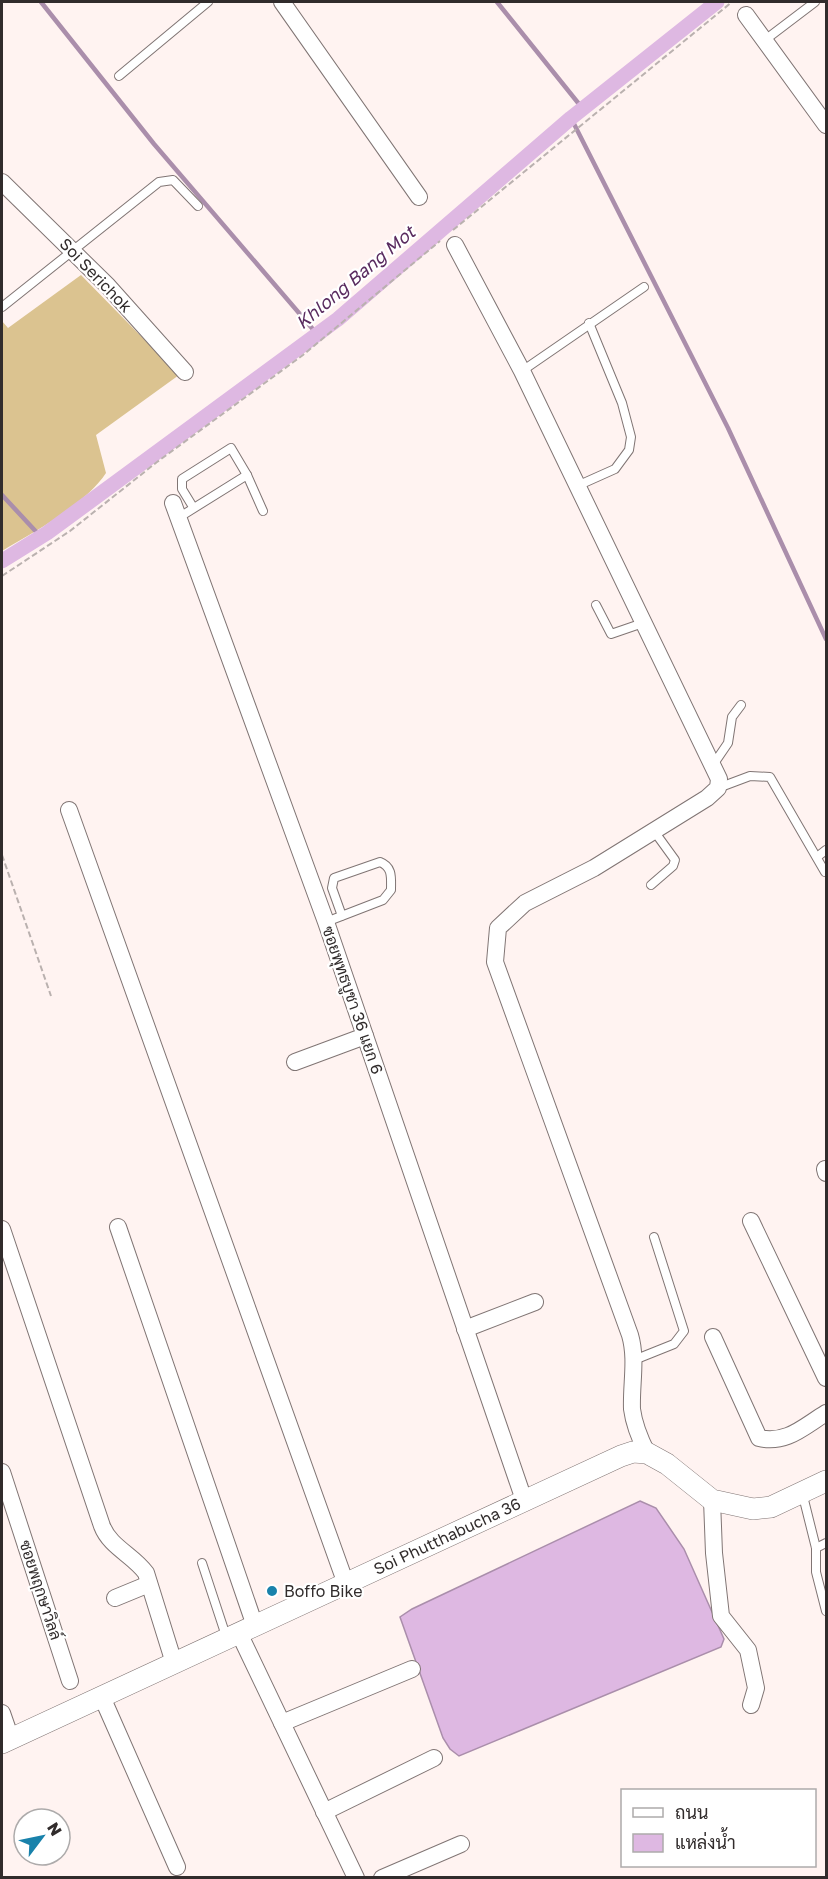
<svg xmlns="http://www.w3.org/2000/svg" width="828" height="1879" font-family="'Golos Text',Sarabun,sans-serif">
	<rect width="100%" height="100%" fill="#fff3f1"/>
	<path fill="#dbc390" d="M81,275L179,375L96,435L106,473C85,505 35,531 2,551V321L8,328Z"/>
	<polygon fill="#deb8e2" stroke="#aa8eab" stroke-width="1.5" points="640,1501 656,1508 684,1549 724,1639 721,1647 459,1756 450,1749 443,1738 400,1617 412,1609"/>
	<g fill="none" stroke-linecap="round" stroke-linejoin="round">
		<g stroke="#aa8eab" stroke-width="4.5">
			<polyline points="41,2 154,144 317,334"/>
			<polyline points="497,2 583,109"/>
			<polyline points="571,118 728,428 826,639"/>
			<polyline points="2,495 41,537"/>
		</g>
		<polyline stroke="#deb8e2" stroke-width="15" points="2,561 47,533 338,319 571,118 717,2"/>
		<defs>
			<g id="service">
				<polyline points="765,40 815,2"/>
				<polyline points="119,76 208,2"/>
				<polyline points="2,307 159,182 173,180 198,206"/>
				<polyline points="522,371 644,287"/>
				<polyline points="577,486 615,469 629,450 631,437 622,403 589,323"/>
				<polyline points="193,507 182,489 182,479 231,448 247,475"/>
				<polyline points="178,518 247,475 263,511"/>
				<polyline points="596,605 611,634 643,623"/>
				<polyline points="713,765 728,743 732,717 741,705"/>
				<polyline points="718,788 750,776 770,777 825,872"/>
				<polyline points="817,857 826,850"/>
				<polyline points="651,885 673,866 675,860 654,831"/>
				<path d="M326,922L383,900L391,890C391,878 393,867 380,862L334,878L332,888L342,916"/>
				<polyline points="634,1360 674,1344 684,1331 654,1237"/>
				<polyline points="802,1492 816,1548 816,1572 826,1611"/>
				<polyline points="816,1548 826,1543"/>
				<polyline points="202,1563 227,1639"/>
			</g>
			<g id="minor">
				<polyline points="282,2 419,197"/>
				<polyline points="746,15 826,125"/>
				<polyline points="2,182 108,286 185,372"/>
				<path d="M455,245L522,371L719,779L718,788L707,798L594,868L525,903L498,928L495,962L630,1335C637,1359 631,1384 632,1409C634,1425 640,1439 647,1453"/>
				<polyline points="173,503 326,922 524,1500"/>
				<polyline points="69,810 346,1584"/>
				<polyline points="295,1062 365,1036"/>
				<polyline points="825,1169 826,1173"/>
				<polyline points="751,1221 826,1378"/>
				<polyline points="118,1227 255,1626"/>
				<path d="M2,1229L102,1526C110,1547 133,1555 146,1573L174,1663"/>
				<polyline points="465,1329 535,1302"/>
				<path d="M713,1337L759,1438C787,1444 803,1427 826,1413"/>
				<polyline points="2,1472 70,1681"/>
				<polyline points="712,1500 714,1553 721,1616 748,1650 756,1688 751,1705"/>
				<polyline points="115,1598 149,1584"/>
				<polyline points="239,1633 356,1878"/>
				<polyline points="102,1697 177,1867"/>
				<polyline points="2,1713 11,1739"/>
				<polyline points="282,1723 412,1669"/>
				<polyline points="324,1812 434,1758"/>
				<polyline points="382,1878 461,1844"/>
			</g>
			<polyline id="tertiary" points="2,1743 621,1456 633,1452 647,1453 667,1464 712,1500 753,1509 771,1507 826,1481"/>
		</defs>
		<use href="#service" stroke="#807574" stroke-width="10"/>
		<use href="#minor" stroke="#807574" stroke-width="18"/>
		<use href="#tertiary" stroke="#807574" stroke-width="22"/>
		<g stroke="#bab1af" stroke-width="2" stroke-dasharray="6 3" stroke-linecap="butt">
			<polyline points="453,230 732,2"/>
			<polyline points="2,576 70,531 157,462 303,355 440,241"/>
			<polyline points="2,855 51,996"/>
		</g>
		<use href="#service" stroke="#fff" stroke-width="8"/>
		<use href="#minor" stroke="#fff" stroke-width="16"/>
		<use href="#tertiary" stroke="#fff" stroke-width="21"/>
	</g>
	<circle fill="#1982ab" stroke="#fff" stroke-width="2" cx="272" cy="1591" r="6"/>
	<g text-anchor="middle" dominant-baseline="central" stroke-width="4.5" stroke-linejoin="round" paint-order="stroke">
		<g font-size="16" fill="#312c2c" stroke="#fff">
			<text transform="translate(96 275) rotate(46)">Soi Serichok</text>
			<text transform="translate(353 1000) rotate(71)">ซอยพุทธบูชา 36 แยก 6</text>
			<text transform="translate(447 1536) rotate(-25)">Soi Phutthabucha 36</text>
			<text transform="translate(41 1590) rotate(72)">ซอยพฤกษาวิลล์</text>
		</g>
		<g font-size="16" fill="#312c2c" stroke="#fff" text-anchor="start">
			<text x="284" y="1591">Boffo Bike</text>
		</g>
		<g font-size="18" font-style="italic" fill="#592b5f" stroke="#fff">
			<text transform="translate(355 277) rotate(-40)">Khlong Bang Mot</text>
		</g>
	</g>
	<rect width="828" height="1879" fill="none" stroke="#312c2c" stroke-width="6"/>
	<rect x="621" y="1789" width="195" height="78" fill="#ffffff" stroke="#adabab" stroke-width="1.5"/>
	<rect x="633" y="1808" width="30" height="9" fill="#ffffff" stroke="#adabab" stroke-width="1.5"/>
	<text x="675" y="1819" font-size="18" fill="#312c2c">ถนน</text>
	<rect x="633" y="1834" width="30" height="18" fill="#deb8e2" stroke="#adabab" stroke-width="1.5"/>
	<text x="675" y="1849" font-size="18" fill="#312c2c">แหล่งน้ำ</text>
	<g transform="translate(42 1837) rotate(58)"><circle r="28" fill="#ffffff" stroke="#adabab" stroke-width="1.5"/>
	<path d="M0-4.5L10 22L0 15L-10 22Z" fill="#1982ab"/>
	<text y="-9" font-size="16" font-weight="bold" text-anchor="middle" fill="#312c2c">N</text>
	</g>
</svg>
